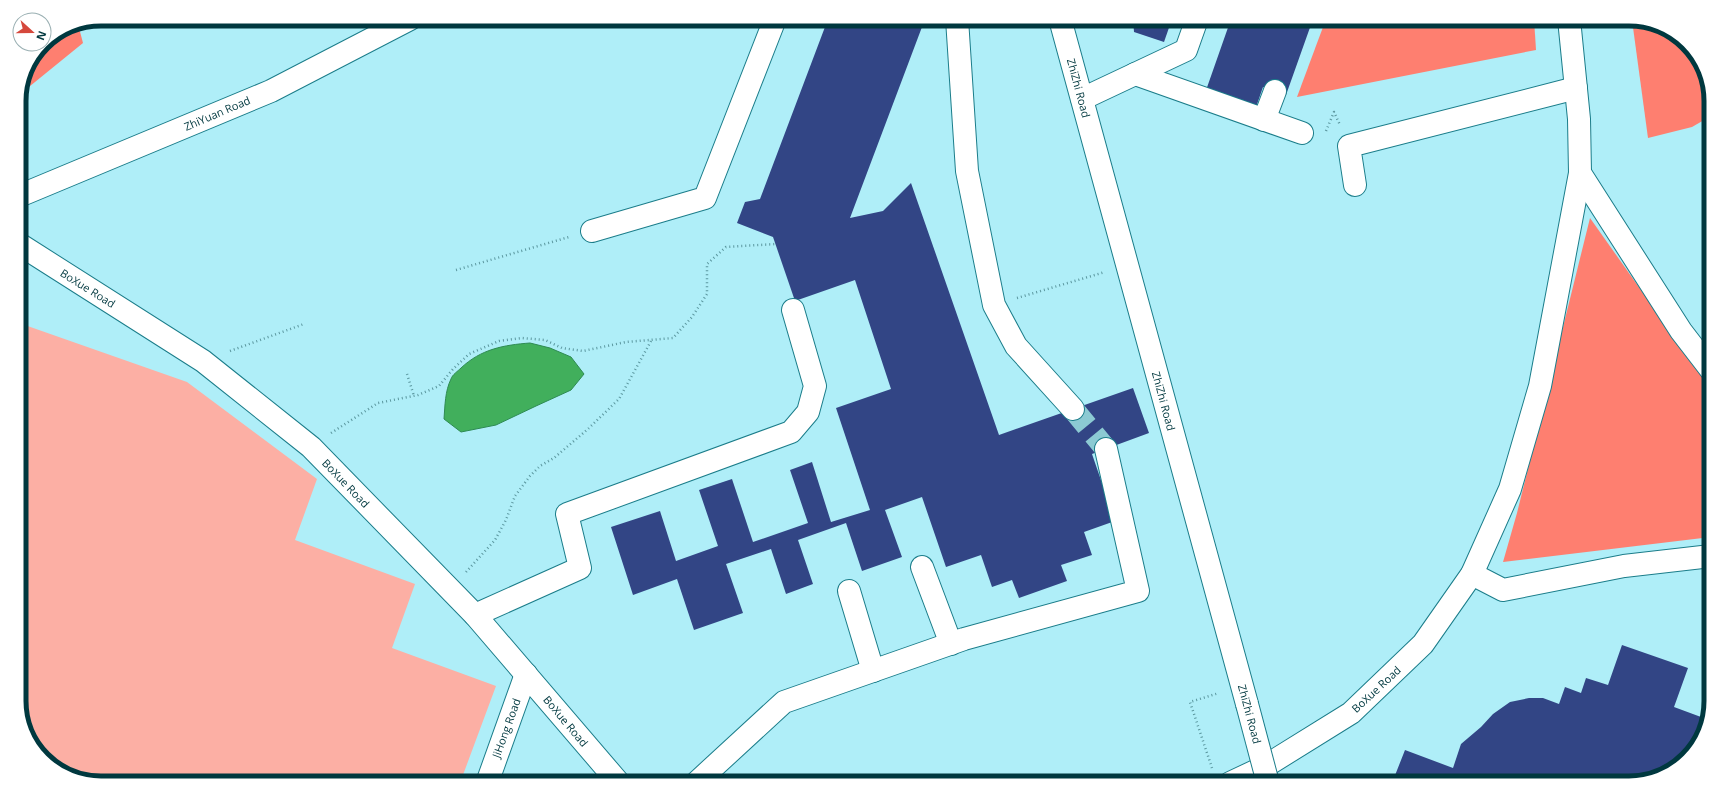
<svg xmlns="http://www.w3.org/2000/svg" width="1730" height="802" font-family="'Open Sans',sans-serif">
	<rect width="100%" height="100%" fill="#afeef8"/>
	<polygon fill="#fcafa4" points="19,323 187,382 317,479 295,540 415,584 392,648 496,686 460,783 101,783 69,777 36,751 19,707"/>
	<g fill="#fe7f70">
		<polygon points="1326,19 1534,19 1536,50 1297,97"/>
		<polygon points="1632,20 1661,25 1697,55 1711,96 1711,116 1692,127 1648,138"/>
		<path d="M78,24L83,43L19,95C21,87 22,78 25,71C32,51 58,27 78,24Z"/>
		<polygon points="1590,218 1711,389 1711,537 1503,562 1517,513"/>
	</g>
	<path fill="#41af5c" stroke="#2e8b53" d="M530,343L550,348L571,357L584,374L571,390L536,406L496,425L461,432L444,419C445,406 445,391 451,379C452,375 458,371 461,368C481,349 504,345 530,343Z"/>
	<g fill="#324585">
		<polygon points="828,19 925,19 850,218 883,211 911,183 999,435 1133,388 1149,433 1092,454 1115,521 1084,532 1092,555 1061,565 1067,581 1019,598 1012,580 992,587 981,555 946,567 922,497 885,510 902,557 862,571 846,523 798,540 813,584 786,594 771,549 726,564 743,613 694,630 677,579 633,595 611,527 660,511 676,561 718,546 699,490 732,479 753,542 808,523 790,470 812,462 831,522 870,510 836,408 891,389 855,280 795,301 773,237 737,223 745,202 760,199"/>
		<polygon points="1133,19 1172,19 1164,42 1134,32"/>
		<polygon points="1231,19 1313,19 1286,95 1263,87 1254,113 1204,96"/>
		<polygon points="1622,645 1688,668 1674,707 1701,717 1689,752 1674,769 1629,783 1392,783 1405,750 1453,768 1461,744 1481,727 1493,714 1510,702 1529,698 1543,698 1559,704 1565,687 1581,693 1586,678 1608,685"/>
	</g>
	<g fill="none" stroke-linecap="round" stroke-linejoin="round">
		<polyline stroke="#8ccad3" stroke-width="22" stroke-dasharray="22 11" stroke-linecap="butt" points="1073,409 1106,449"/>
		<defs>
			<g id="minor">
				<polyline points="957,19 967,171 994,305 1016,346 1073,409"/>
				<polyline points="1060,19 1247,704"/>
				<polyline points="1569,19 1579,119 1580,173 1681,331 1711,370"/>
				<polyline points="1135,74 1302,133"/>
				<polyline points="1082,99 1186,50 1197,19"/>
				<polyline points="1264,120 1275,91"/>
				<polyline points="1355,185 1349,146 1576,88"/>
				<polyline points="19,196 271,91 410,19"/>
				<polyline points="592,231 705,198 775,19"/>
				<polyline points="19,244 203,361 311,447 475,615 619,783"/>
				<polyline points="922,567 951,644"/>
				<polyline points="1472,574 1503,590 1624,566 1711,556"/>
				<polyline points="849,591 873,671"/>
				<polyline points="475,615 580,568 567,514 791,432 808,412 815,386 793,310"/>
				<polyline points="487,783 526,674"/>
				<polyline points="696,783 784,702 964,639 1138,591 1106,449"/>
				<polyline points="1230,783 1264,767 1351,713 1423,644 1472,574 1510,489 1540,386 1580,173"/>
			</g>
		</defs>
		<use href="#minor" stroke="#1b7d8a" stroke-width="24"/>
		<g stroke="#5b979f" stroke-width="2.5" stroke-dasharray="1 3" stroke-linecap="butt">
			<polyline points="1326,131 1334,112 1340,125"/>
			<polyline points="456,270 569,237"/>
			<polyline points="1017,298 1105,272"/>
			<polyline points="230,351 304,324"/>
			<polyline points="407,374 414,396"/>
			<polyline points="331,433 378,403 418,395 439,386 453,369 469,354 499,341 522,338 545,340 562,348 583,351 626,342 673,338 692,317 707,294 707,264 726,247 776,244"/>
			<polyline points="466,572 495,540 506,520 515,496 530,476 540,466 554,458 588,429 619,399 651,341"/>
			<polyline points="1212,768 1190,702 1219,693"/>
		</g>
		<use href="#minor" stroke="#fff" stroke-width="22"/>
		<defs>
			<polyline id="minor-bridge" points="1247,704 1268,783"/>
		</defs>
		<use href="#minor-bridge" stroke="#1b7d8a" stroke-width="24" stroke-linecap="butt"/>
		<use href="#minor-bridge" stroke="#fff" stroke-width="22"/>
	</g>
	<g text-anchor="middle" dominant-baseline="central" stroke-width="4" stroke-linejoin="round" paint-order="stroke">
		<g font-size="11" fill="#00383f" stroke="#fff">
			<text transform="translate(1079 88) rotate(75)">ZhiZhi Road</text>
			<text transform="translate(217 113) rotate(-23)">ZhiYuan Road</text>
			<text transform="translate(88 288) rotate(32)">BoXue Road</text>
			<text transform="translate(1164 401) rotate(75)">ZhiZhi Road</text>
			<text transform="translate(346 483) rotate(46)">BoXue Road</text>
			<text transform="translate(1376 689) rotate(-43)">BoXue Road</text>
			<text transform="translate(1250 714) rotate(75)">ZhiZhi Road</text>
			<text transform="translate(566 721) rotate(50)">BoXue Road</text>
			<text transform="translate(506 728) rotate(-70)">JiHong Road</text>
		</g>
	</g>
	<path d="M0 0H1730V802H0ZM101 26H1629A75 75 0 0 1 1704 101V701A75 75 0 0 1 1629 776H101A75 75 0 0 1 26 701V101A75 75 0 0 1 101 26Z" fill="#fff" fill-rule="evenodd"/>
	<path fill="none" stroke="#00383f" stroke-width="5" d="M101 26H1629A75 75 0 0 1 1704 101V701A75 75 0 0 1 1629 776H101A75 75 0 0 1 26 701V101A75 75 0 0 1 101 26Z"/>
	<g transform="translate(32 32) rotate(111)"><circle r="19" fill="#ffffff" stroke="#99afb2"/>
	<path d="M0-3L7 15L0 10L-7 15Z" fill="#d5483c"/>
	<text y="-6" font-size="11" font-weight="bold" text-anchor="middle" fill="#00383f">N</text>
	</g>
</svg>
